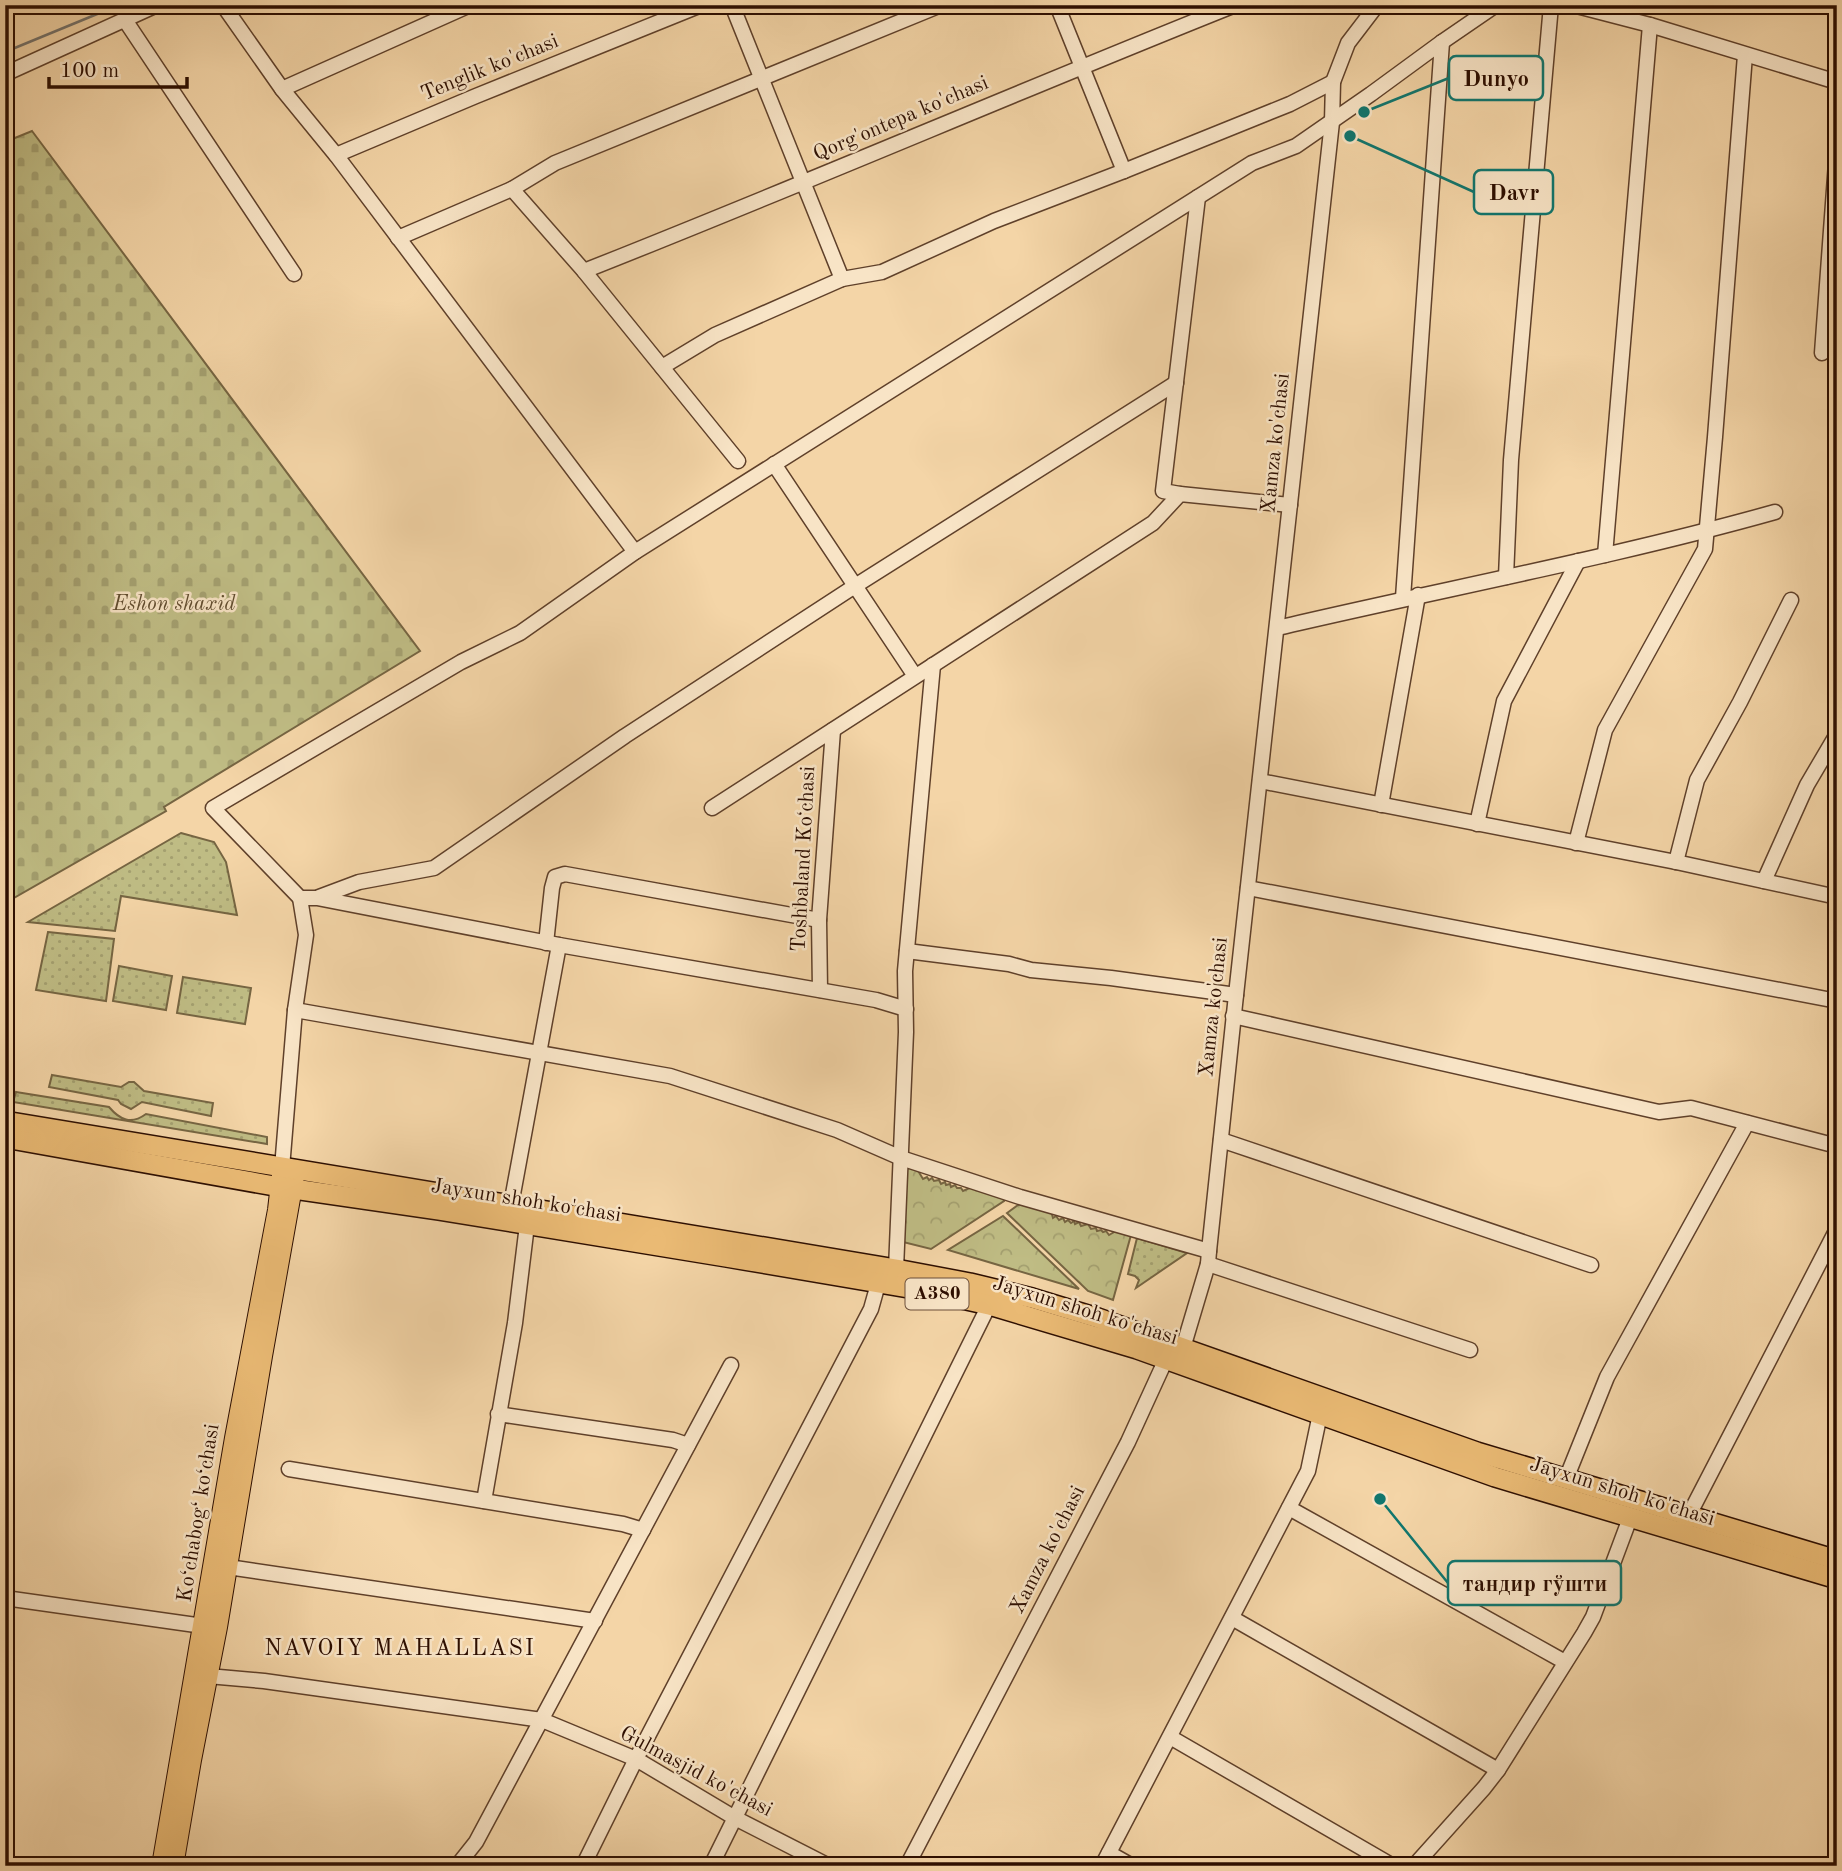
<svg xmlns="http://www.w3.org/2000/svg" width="1842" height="1871" font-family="'Old Standard TT',serif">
	<defs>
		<pattern id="grass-dots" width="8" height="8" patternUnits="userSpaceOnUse" patternTransform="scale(1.75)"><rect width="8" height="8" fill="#bfbc84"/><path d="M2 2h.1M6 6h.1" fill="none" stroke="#a4a070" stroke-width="1.8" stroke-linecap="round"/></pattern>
		<pattern id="forest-crowns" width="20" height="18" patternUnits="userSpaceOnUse" patternTransform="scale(1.75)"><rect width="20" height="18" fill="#bfbc84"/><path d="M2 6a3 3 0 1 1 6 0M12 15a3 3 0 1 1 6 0" fill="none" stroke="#a4a070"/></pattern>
		<pattern id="cemetery-stones" width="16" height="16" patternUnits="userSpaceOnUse" patternTransform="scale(1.75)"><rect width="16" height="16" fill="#bfbc84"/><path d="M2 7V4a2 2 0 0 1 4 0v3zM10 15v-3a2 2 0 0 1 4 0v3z" fill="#a4a070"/></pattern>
	</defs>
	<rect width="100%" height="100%" fill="#f4d5a7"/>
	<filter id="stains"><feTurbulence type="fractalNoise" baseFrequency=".00286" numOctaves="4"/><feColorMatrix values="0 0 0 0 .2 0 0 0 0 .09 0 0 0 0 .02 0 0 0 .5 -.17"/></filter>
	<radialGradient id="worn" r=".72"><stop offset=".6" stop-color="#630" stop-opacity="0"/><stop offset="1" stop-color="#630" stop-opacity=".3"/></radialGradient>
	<g fill="url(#grass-dots)" stroke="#766542" stroke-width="2">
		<polygon points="181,833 214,842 226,862 237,915 121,896 115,931 28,922"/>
		<polygon points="48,932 114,939 106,1001 36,990"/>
		<polygon points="119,966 172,976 166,1010 113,1001"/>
		<polygon points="183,977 251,988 245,1024 177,1013"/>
		<polygon points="52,1075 121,1087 129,1082 134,1082 144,1091 213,1103 211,1116 142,1102 131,1109 121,1104 118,1100 49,1087"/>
		<path d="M16,1092L109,1107C120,1120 131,1125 146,1114L267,1137V1144L13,1102Z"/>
		<polygon points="1137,1238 1187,1253 1136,1288 1139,1280 1135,1276 1128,1274"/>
	</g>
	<g fill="url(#forest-crowns)" stroke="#766542" stroke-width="2">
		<polygon points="909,1167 917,1169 923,1179 927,1177 929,1180 932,1178 934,1181 939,1180 941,1184 945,1182 946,1185 950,1184 951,1187 955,1185 957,1188 961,1188 963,1191 974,1186 1002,1194 1004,1201 931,1249 903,1242 905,1173"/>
		<polygon points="1022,1202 1051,1211 1053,1218 1056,1216 1059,1220 1063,1218 1065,1222 1068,1220 1071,1223 1074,1221 1075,1224 1079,1222 1081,1226 1088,1224 1091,1229 1096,1228 1097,1231 1101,1230 1103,1232 1106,1231 1109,1235 1116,1231 1131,1235 1113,1300 1088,1291 1007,1213"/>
		<polygon points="1003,1216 1079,1289 948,1250"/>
	</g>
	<polygon fill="url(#cemetery-stones)" stroke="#766542" stroke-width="2" points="32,131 420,651 164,807 166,811 5,903 5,142"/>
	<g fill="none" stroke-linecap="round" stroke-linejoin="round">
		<polyline stroke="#73726c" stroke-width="2.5" points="5,52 119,5"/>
		<defs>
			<g id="minor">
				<polyline points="223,5 282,89 336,155 635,552"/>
				<polyline points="732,5 842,279"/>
				<polyline points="1057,5 1124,171"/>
				<polyline points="1573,5 1650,25 1837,82"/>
				<polyline points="61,6 62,5"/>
				<polyline points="125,20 294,274"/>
				<polyline points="5,74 157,5"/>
				<polyline points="282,89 470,5"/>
				<polyline points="336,155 476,96 701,5"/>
				<polyline points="512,189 584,271 738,461"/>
				<polyline points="398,238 512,189 555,163 941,5"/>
				<path d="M584,271C802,185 1017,92 1235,5"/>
				<polyline points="1822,353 1837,149"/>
				<polyline points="662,367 715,335 842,279 882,272 994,221 1124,171 1290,104 1333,82"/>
				<polyline points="774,464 915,676"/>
				<polyline points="1180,494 1163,491 1198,197"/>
				<polyline points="1605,555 1650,25"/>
				<polyline points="1506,577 1511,460 1551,5"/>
				<polyline points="1403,598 1442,42"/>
				<path d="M1277,628C1443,589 1611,558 1775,512"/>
				<polyline points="1260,781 1676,862 1837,897"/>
				<polyline points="1381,805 1418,595"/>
				<polyline points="712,808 1153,523 1180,494 1290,505"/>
				<polyline points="1477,824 1504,701 1578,561"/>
				<polyline points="1576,843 1605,730 1705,549 1715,437 1745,55"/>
				<polyline points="1676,862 1697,780 1740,702 1791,600"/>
				<polyline points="1764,881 1807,785 1837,734"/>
				<polyline points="1248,888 1837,1001"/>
				<polyline points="319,897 359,882 434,868 625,736 855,586 1176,383"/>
				<polyline points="546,943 552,888 555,877 565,874 819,920"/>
				<polyline points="907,951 1009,964 1031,970 1111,978 1236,995"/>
				<polyline points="820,990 819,920 833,730"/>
				<polyline points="906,1009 876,1000 559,945 317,898 300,898 213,808 461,662 520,633 635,552 1252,163 1296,146 1371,94 1442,42 1496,5"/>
				<polyline points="295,1010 670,1076 837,1130 901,1158 1020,1197 1209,1251"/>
				<polyline points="1233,1016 1659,1112 1691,1108 1837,1146"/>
				<polyline points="1221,1140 1591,1265"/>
				<polyline points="282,1168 295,1010 306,935 300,898"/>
				<polyline points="511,1205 559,945"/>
				<polyline points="1208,1264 1470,1350"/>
				<polyline points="896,1269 906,1032 905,971 933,665"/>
				<polyline points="498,1414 673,1440 688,1445"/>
				<polyline points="289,1469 623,1524 643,1530"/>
				<polyline points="1566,1479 1607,1377 1747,1123"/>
				<polyline points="484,1501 515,1323 527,1225"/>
				<polyline points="1289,1508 1565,1662"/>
				<polyline points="1686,1524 1689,1515 1837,1229"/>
				<polyline points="228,1567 595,1621"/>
				<polyline points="5,1598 203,1626"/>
				<polyline points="1232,1618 1498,1770"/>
				<polyline points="208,1676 264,1681 542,1720 636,1759 735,1818 829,1866"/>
				<polyline points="1170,1737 1393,1866"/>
				<polyline points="1109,1853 1132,1866"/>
				<polyline points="457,1866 476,1842 731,1365"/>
				<polyline points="583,1866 636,1759 871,1309 878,1284"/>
				<polyline points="711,1866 989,1305"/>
				<polyline points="907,1866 1128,1442 1166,1359 1183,1348 1208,1264 1209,1251 1236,995 1332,122 1333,82 1348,43 1377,5"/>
				<polyline points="1102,1866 1308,1471 1320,1414"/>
				<polyline points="1414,1866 1484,1788 1498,1770 1584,1633 1593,1617 1630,1518"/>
				<polyline points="1833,1866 1837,1856"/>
			</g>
			<g id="major">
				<polyline points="161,1866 234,1438 277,1210 281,1175"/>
				<polyline points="174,1866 192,1760 218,1627 263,1356 295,1176"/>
			</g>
			<g id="highway">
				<polyline points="5,1121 896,1269 970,1283 1032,1298 1098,1318 1477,1452 1837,1560"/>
				<polyline points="5,1138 280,1187 439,1210 726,1257 926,1291 989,1305 1137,1349 1495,1477 1837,1579"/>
			</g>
		</defs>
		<use href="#minor" stroke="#5f402a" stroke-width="17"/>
		<use href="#major" stroke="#2d0e00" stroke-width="20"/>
		<use href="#highway" stroke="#2d0e00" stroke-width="22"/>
		<use href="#minor" stroke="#f8e4c6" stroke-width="14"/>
		<use href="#major" stroke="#eaba74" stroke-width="18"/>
		<use href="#highway" stroke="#eaba74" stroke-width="19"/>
	</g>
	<g text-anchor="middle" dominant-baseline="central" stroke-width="5" stroke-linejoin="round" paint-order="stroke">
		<rect fill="#f8e4c6" stroke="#6a4e3b" stroke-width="2" x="905.5" y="1278.5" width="63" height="31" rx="5"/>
		<g font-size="19" font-weight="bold" fill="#2d0e00">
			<text x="937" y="1294">A380</text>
		</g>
		<g font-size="21" fill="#2d0e00" stroke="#f8e4c6">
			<text transform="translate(490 68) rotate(-22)">Tenglik ko'chasi</text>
			<text transform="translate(901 119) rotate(-23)">Qorg'ontepa ko'chasi</text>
			<text transform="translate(1276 443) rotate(-84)">Xamza ko'chasi</text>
			<text transform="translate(804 859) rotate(-87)">Toshbaland Koʻchasi</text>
			<text transform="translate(1214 1007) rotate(-84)">Xamza ko'chasi</text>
			<text transform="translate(526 1201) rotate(9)">Jayxun shoh ko'chasi</text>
			<text transform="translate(1085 1311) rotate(17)">Jayxun shoh ko'chasi</text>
			<text transform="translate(1622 1492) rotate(17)">Jayxun shoh ko'chasi</text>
			<text transform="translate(199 1513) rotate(-81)">Ko‘chabog‘ ko‘chasi</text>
			<text transform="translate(1048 1550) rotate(-63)">Xamza ko'chasi</text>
			<text transform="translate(696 1772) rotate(28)">Gulmasjid ko'chasi</text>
		</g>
		<g font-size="21" font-style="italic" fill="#604b2e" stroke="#f8e4c6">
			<text x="174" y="604">Eshon shaxid</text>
		</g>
		<g font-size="23" letter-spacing="2" fill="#2d0e00" stroke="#f8e4c6">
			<text x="400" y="1648">NAVOIY MAHALLASI</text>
		</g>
	</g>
	<path fill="none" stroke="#0f766e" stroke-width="2.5" d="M1364 112L1449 78M1350 136L1474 192M1380 1499L1448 1583"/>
	<g fill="#0f766e" stroke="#f8e4c6" stroke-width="2.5">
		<circle cx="1364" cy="112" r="7"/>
		<circle cx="1350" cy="136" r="7"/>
		<circle cx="1380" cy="1499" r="7"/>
	</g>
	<g fill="#f8e4c6" stroke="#0f766e" stroke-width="2.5">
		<rect x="1449" y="56" width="94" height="44" rx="7"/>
		<rect x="1474" y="170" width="79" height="44" rx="7"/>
		<rect x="1448" y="1561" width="173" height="44" rx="7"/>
	</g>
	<g font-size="23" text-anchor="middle" font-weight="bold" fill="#2d0e00">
		<text x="1496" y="86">Dunyo</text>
		<text x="1514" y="200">Davr</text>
		<text x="1535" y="1591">тандир гўшти</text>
	</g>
	<rect width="1842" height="1871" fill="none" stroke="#f4d5a7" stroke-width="28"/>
	<rect x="7" y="7" width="1828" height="1857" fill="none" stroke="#2d0e00" stroke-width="3.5"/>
	<rect x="14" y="14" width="1814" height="1843" fill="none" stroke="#2d0e00" stroke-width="2"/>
	<path d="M49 77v10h138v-10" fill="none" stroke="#2d0e00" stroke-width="3.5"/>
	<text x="60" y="77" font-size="21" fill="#2d0e00" stroke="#f8e4c6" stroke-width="5" paint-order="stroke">100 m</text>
	<rect width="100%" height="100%" filter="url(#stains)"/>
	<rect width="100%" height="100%" fill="url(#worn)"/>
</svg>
